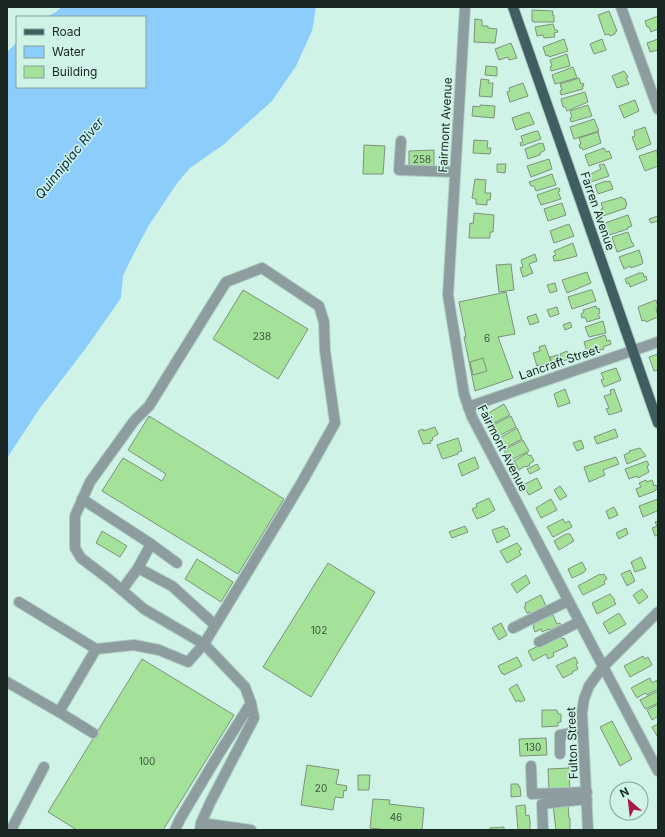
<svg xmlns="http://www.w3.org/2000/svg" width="665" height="837" font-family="Inter,sans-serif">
	<rect width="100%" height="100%" fill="#cff3e7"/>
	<polygon fill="#8ccdfc" points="61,7 316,7 312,31 296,66 272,101 223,145 190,168 178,182 149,225 131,259 123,276 121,298 86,348 40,408 7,458 7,52 17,42 17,87 145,87 145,17 46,17 56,12"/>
	<g fill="#a4e299" stroke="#7e927a">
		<polygon points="532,10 553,11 552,15 554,15 554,22 534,22 532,21"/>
		<polygon points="609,11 617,31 615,32 615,34 610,36 609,34 605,35 598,15"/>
		<polygon points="658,16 658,29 651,32 649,27 647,27 645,21"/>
		<polygon points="475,19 482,20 482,26 488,26 488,28 497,29 495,43 474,42"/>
		<polygon points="553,24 555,30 557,30 558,32 554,33 555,37 544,38 543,35 537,36 535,27"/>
		<polygon points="564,39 568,51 549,57 548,55 546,56 543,47"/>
		<polygon points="602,39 606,50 594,54 590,44"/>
		<polygon points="658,39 658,50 650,52 647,43"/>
		<polygon points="511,43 517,58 509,60 508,57 499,60 495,49"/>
		<polygon points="567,54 570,66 551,71 550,67 552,66 550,60"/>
		<polygon points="486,66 497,67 497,76 485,75"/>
		<polygon points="573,67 577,78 555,84 552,75"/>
		<polygon points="624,71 628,77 626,78 629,84 617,88 612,76"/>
		<polygon points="579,78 581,84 583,83 584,86 582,86 583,89 561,95 560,91 562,90 560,84"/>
		<polygon points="481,79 489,80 488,83 493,83 492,97 479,96"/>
		<polygon points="523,83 528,96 510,102 507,92 510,91 509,88"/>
		<polygon points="585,92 588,102 567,111 565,107 563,107 561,99"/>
		<polygon points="635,100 639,111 624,118 619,106"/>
		<polygon points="480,105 495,106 494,118 472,116 473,106 480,107"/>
		<polygon points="588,105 592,116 571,122 570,118 572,117 570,111"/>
		<polygon points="529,112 534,123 534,124 516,130 512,118"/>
		<polygon points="594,119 599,131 574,139 570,127"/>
		<polygon points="645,127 651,144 637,150 632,137 635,136 634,131"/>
		<polygon points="536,131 538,131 541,139 521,146 520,143 523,142 521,136"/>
		<polygon points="598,132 601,143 583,150 582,148 580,148 579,145 581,144 579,138"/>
		<polygon points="474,140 488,141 487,148 491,148 490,154 473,153"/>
		<polygon points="540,143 541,144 543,143 545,150 540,153 540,155 528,159 525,149"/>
		<polygon points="364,145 385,146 383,174 363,174"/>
		<polygon points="604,148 606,152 609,151 612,158 589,166 585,155"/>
		<polygon points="434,150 434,167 409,167 409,151"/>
		<polygon points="657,150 658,166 645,171 639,156"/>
		<polygon points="549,159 552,169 531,177 527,166"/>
		<polygon points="497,164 506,164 505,173 497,172"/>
		<polygon points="604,164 609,176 591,182 589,175 601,169 599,165"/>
		<polygon points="552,174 556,185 536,191 534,186 531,186 529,182"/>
		<polygon points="475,179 486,180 485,193 491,193 490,200 487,200 487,205 476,204 476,199 472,198"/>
		<polygon points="606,181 606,182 610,181 613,189 598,194 595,185"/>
		<polygon points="557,188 559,188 560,191 558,192 561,199 541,205 537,195"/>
		<polygon points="622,197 623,199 625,199 627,205 625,206 626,208 603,216 601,209 603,209 601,203"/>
		<polygon points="562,203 566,215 548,221 544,209"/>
		<polygon points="474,213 494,215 493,232 490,232 490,238 469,238 470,223 473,224"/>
		<polygon points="628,215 632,226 627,228 628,229 609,235 605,223"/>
		<polygon points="658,216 658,221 651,223 649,219"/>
		<polygon points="569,224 574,236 554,243 550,231"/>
		<polygon points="628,232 632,243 633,243 634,246 617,252 612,237"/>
		<polygon points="573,243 577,256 562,260 554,261 553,256 556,255 554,251"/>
		<polygon points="639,250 643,262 642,264 631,268 630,266 624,269 619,257"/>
		<polygon points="535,254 537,261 529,264 533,273 523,277 520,268 523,267 521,260"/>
		<polygon points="511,264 514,290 499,292 496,265"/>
		<polygon points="587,272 591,283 567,293 562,280"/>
		<polygon points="639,273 643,273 644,277 646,276 647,280 630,287 629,283 627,284 625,279"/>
		<polygon points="555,283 557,291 550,293 547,285"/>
		<polygon points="243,290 308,329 278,379 213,339"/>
		<polygon points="590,290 592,290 596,301 572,309 568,297"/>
		<polygon points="506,292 515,334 498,337 513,378 475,391 464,337 466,337 459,302"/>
		<polygon points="656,300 658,307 656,308 658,317 646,322 645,320 642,321 638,307"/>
		<polygon points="596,306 597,309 599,308 600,313 598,314 600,318 587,322 585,317 582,318 581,314 584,312 583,310"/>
		<polygon points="557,307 559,314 550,317 547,310"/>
		<polygon points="536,314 539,322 530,325 527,317"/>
		<polygon points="603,321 606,333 589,337 585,327"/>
		<polygon points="570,322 572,327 565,330 563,325"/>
		<polygon points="605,335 607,341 610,340 611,344 603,347 604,349 593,352 592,351 587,352 584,342"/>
		<polygon points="545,345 551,362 537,366 533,353 540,351 539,347"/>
		<polygon points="567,351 570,359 563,361 560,354"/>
		<polygon points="658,354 658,370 654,371 649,357"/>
		<polygon points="558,355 560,362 553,365 550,357"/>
		<polygon points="483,358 487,371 473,375 470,362"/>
		<polygon points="616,368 621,380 604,387 601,380 604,379 601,373"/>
		<polygon points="565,389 570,403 558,407 554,394"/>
		<polygon points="614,389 622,411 609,415 606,409 609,408 604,396 611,394 610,390"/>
		<polygon points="504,404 510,415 490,425 485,415"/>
		<polygon points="149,416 284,499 238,574 102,491 123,458 162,481 166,474 128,450"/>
		<polygon points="511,416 516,427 497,437 491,426"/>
		<polygon points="435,427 438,434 432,438 433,440 430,441 431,443 423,444 418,431 423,429 423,431"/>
		<polygon points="517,428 522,439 503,449 498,439"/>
		<polygon points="615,429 618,437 597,444 594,437"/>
		<polygon points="458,438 462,451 458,452 458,454 443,459 442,458 437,445"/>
		<polygon points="523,440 529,451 509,461 504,450"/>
		<polygon points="581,440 584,448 577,451 573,443"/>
		<polygon points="640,448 646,456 627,464 624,455 630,452 629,451"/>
		<polygon points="527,453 529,456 531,455 534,461 529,464 530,465 526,467 525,466 519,470 514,461"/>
		<polygon points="475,457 479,468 462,476 458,464"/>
		<polygon points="616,457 619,464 603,470 605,475 589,482 584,467"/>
		<polygon points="647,461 649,465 647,466 649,472 638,478 637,476 629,479 625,469"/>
		<polygon points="537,464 540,469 530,474 527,469"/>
		<polygon points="537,478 542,488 529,495 523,485"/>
		<polygon points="646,480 647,482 652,480 654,486 656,485 658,489 655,490 655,491 639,497 636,489 641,487 639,483"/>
		<polygon points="560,486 567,496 560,500 554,490"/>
		<polygon points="489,498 495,510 485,516 484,516 477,519 472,509 477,507 476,504"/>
		<polygon points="551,499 557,510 541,518 536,508"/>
		<polygon points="658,499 658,513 657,511 643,517 639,506"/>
		<polygon points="614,507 618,515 609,519 606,511"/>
		<polygon points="563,519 565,523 569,521 572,527 553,537 547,527"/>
		<polygon points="658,521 658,535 655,536 652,528 657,526 655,522"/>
		<polygon points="465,526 468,532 452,538 449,532"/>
		<polygon points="504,526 505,529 507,528 510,536 497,543 492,530"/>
		<polygon points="626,528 628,534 619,539 616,533"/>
		<polygon points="102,531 127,546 120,557 96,543"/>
		<polygon points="566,534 570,534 574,541 559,550 554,541"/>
		<polygon points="517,543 522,549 519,551 521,555 507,563 500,551"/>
		<polygon points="641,557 646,568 635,572 631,562"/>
		<polygon points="197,559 233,582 221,602 185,579"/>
		<polygon points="582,562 586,570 583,573 572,578 568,569"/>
		<polygon points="328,563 375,592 311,697 263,667"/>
		<polygon points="630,570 635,581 627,586 621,574"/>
		<polygon points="600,574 601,575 604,574 607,579 604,581 605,584 583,595 578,586"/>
		<polygon points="526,575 530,583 517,593 511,584"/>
		<polygon points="642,589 648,597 639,604 633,595"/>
		<polygon points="610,594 615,600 614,601 616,604 597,614 592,603"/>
		<polygon points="541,595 546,606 531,615 529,612 527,613 524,607 526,606 525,603"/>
		<polygon points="619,613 626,624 609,634 603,623"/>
		<polygon points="553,615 557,624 560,623 561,625 550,630 549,629 542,632 541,629 535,632 533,627 534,626 533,623"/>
		<polygon points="501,623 507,635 499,640 492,628"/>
		<polygon points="560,635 562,639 564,638 568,646 553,653 554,656 548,659 546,654 533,661 528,651"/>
		<polygon points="643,656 645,659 648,657 652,665 630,677 624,666"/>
		<polygon points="517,657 522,666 504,675 503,673 502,674 498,666"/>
		<polygon points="575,657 578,663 576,664 578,669 572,672 573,673 563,678 556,666"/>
		<polygon points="142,659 234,715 163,830 77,830 48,812"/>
		<polygon points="650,678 652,683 657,680 658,689 647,695 645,693 637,698 631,688"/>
		<polygon points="517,684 525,700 520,702 519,700 516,702 509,689"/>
		<polygon points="658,691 658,703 645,709 640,700"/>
		<polygon points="658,704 658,716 652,720 647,710"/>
		<polygon points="542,710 557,710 558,714 561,714 561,722 558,722 558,726 542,727"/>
		<polygon points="612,721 632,759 620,766 600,727"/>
		<polygon points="658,724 658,736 657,736 652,727"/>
		<polygon points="546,738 547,755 520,756 519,739"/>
		<polygon points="307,765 339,770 336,784 347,786 346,791 344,790 343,798 335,797 333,810 301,805"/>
		<polygon points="569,766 573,766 573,775 569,776 570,790 549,791 548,769 569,768"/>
		<polygon points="358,775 370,775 369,790 358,790"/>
		<polygon points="511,784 518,784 519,787 520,787 521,796 511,797"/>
		<polygon points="373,799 390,800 389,804 424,808 422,830 388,830 370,828"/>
		<polygon points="568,804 569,818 570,818 570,830 556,830 553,805"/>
		<polygon points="525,805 526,816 529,815 530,821 530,830 518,830 516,806"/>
		<polygon points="504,827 504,830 490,830 490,828"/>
	</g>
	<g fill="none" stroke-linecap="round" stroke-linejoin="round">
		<defs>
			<g id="minor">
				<polyline points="465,7 448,295 464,394 472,417 658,771"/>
				<polyline points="621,7 658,109"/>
				<polyline points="401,141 399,170 455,172"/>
				<polyline points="468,407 658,342"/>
				<polyline points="82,499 151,544 138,568 122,590"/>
				<polyline points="151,544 177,563"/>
				<polyline points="138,568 172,586 215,625"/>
				<polyline points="19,602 96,649 134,645 159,650 188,662 204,644 302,482 335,423 325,351 324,322 319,306 262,268 226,282 149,406 134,421 90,482 75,516 75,548 81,558 110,580 144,609 204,644 245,687 251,703 254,718 210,803 201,823"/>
				<polyline points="513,628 568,601"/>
				<polyline points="539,642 579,622"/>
				<polyline points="7,682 59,712 96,649"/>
				<polyline points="59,712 93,733"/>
				<polyline points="560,754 560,735 583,731"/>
				<polyline points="531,766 532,794 587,792"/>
				<polyline points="11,830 44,767"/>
				<polyline points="175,830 180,819 220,752 251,703"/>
				<polyline points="200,830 201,823 251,830"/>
				<polyline points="543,830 542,804 587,799"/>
				<polyline points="588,830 582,713 584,699 589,686 603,667 658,612"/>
			</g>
			<polyline id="major" points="513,7 658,423"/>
		</defs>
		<use href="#minor" stroke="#aecec4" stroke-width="12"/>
		<use href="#major" stroke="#aecec4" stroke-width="12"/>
		<use href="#minor" stroke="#8c9c9f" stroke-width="10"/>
		<use href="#major" stroke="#405d61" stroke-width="10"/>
	</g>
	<g text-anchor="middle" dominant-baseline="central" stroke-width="3" stroke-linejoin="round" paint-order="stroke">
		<g font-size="10" fill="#3c5540">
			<text x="422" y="159">258</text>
			<text x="262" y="336">238</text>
			<text x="487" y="338">6</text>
			<text x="319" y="630">102</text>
			<text x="533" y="747">130</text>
			<text x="147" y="761">100</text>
			<text x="321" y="788">20</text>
			<text x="396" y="817">46</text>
		</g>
		<g font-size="12" fill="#192622" stroke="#cff3e7">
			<text transform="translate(445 125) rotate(-87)">Fairmont Avenue</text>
			<text transform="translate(598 211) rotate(71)">Farren Avenue</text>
			<text transform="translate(559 362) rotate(-19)">Lancraft Street</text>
			<text transform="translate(503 448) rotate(63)">Fairmont Avenue</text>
			<text transform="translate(572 743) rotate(-92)">Fulton Street</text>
		</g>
		<g font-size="13" font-style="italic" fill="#072d44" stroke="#cff3e7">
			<text transform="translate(69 158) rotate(-51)">Quinnipiac River</text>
		</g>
	</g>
	<rect width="665" height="837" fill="none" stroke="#192622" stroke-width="16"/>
	<rect x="16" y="16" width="130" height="72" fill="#cff3e7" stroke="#86a198"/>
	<rect x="24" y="29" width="20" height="6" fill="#405d61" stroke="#86a198"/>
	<text x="52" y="36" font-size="12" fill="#192622">Road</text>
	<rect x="24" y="46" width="20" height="12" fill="#8ccdfc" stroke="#86a198"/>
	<text x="52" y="56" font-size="12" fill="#192622">Water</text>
	<rect x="24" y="66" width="20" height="12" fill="#a4e299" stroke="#86a198"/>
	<text x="52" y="76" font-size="12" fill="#192622">Building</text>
	<g transform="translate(629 801) rotate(332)"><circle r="19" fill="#cff3e7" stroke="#86a198"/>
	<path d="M0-3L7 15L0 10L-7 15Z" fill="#aa174c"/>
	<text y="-6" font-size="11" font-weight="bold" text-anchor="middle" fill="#192622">N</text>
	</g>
</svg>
